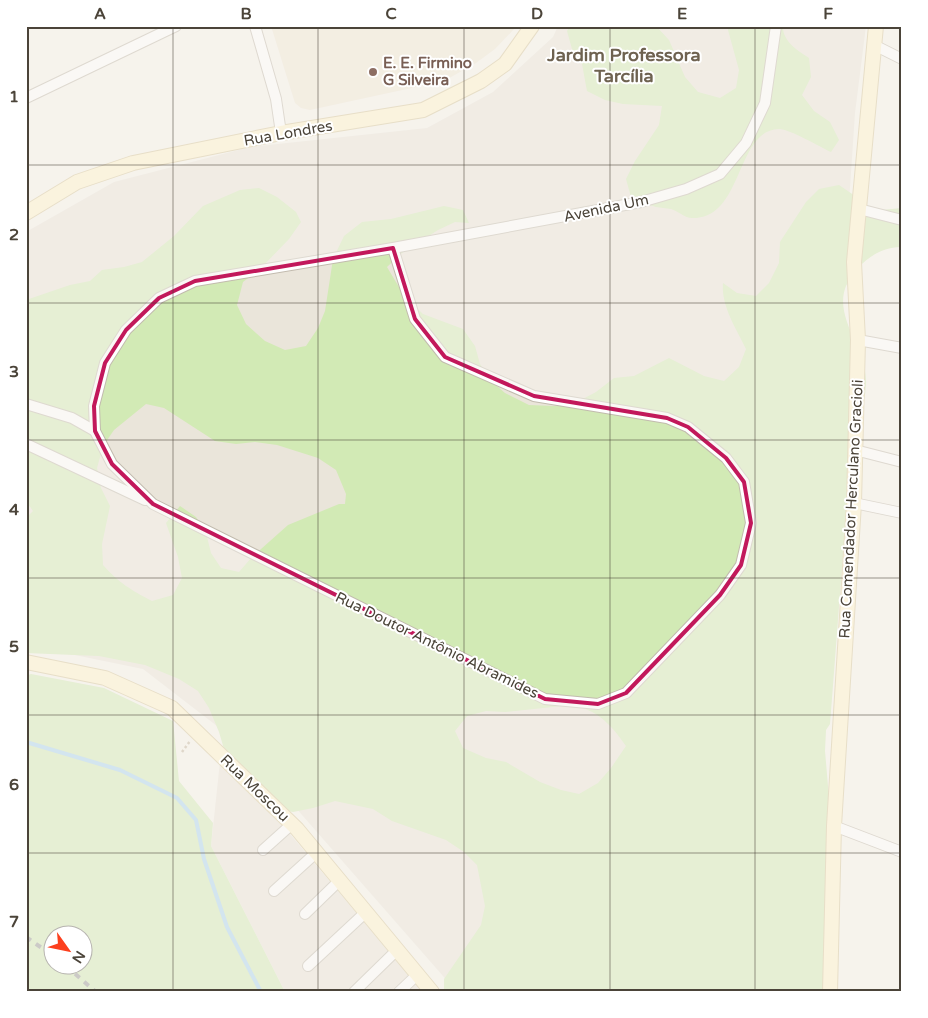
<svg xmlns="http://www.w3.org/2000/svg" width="928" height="1018" font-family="'Varela Round',sans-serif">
	<rect width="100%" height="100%" fill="#f6f3ec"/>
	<g fill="#eae5da">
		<polygon points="558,26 866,26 855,113 839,352 821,773 457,992 239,743 143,669 26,645 26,232 114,182 250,147 427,128 493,92 553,37"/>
		<polygon points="221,752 423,992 285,992 211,846"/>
	</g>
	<polygon fill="#efe8d6" points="271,26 517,26 495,49 476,63 444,81 310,110 301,108 295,103"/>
	<g fill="#d2eab5" fill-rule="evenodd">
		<path d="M570,26H609L617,29L628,26H656L669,40L685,77L698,92L720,98L736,88L739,70L728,30L729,26H783C782,41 798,51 809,58L811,77L802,95L814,111L830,122L839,140L831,152C820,147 790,129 779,129C735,130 744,219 692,218C685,218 678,211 671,209C666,208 661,208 656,207C648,205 639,200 631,197L626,179L635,161L659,125L662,106L623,104L605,100L587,91L582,64L572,49L567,31Z"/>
		<path d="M839,185L858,198L871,211L902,208V247C878,246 856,265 846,286C833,318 868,351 866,384C865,410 854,433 851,459C843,547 837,636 830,724L826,730L825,751L831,821L833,992H444V979L481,925L485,906L477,865L464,852L446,840L392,821L373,809L335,801L313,808L293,812L273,808L227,759L219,732L209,708L198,691L179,679L145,665L99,656L26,653V518L33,511L26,501V300L70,285L90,281L102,270L124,267L142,262L174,236L203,206L240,190L259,188L277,197L296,212L301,222L289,239L261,268L243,282L237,305L246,324L265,341L285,350L306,346L318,328L325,311L333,259L344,236L362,222L391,219L444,206L463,210L469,223L455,222L438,230L402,253L387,267L405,297L423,314L463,329L475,346L480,364L490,380L505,393L529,405L555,406L579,401L596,392L614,378L634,376L669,358L704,376L724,381L739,367L746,349C736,328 721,306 723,283L737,293L756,296L769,283L779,263L780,242L806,202L819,189ZM146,404L164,408L215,441L236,444L255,442L277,445L318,458L336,470L346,494L345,504H339L288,525L252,557L239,572L221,568L211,553L206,533L196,517L180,506L166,523L178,557L182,578L173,595L152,601C131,590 119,583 103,565L102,544L110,506L101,488L97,468L103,446L114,430ZM562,706C568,706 576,706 582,708C601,713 615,730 626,746L611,768L598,783L579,794L561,790L540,782L506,762L486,758L463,748L455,731L467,716L486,711L505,712Z"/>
		<path d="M31,674L104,688L173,721L179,781L213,823L211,846L285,992H29L26,989V676ZM52,936H82V966H52Z"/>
	</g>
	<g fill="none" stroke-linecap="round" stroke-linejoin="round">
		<polyline stroke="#a9d4f2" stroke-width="4" points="26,742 120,770 177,798 196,820 204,859 227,927 261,992"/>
		<defs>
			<g id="street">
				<polyline points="255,26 276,99 281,133"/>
				<polyline points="874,45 902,59"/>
				<polyline points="26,98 176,26"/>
				<polyline points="859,209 902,220"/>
				<polyline points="393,248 415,319 445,357 534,396 667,418 688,427 726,458 744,482 751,523 741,565 720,595 626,693 598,704 545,699 153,504 112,464 95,431 94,406 105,363 126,330 159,298 195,281 393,248 641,202 686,189 720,174 746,143 765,103 776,26"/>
				<polyline points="858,340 902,348"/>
				<polyline points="26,404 72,418 95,431"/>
				<polyline points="26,444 145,500"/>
				<polyline points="855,450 902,462"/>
				<polyline points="854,503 902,513"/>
				<polyline points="834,826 902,852"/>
				<polyline points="263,850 292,824"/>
				<polyline points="274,891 317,852"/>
				<polyline points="305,914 340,880"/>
				<polyline points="308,966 366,912"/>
				<polyline points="354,992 397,950"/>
				<polyline points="399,992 418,974"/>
			</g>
			<g id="secondary">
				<polyline points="26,213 77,182 133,163 281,133 423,110 481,81 505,64 532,26"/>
				<polyline points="26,662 105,678 172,708 297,829 432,992"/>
				<polyline points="830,992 834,826 854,503 858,340 854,262 876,26"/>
			</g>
		</defs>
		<use href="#street" stroke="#c2bbae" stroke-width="12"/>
		<use href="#secondary" stroke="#d6c79b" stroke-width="16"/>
		<polyline stroke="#c4b79f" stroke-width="2.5" stroke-dasharray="2.5 2.5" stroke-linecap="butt" points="182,752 190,741"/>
		<use href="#street" stroke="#fff" stroke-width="10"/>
		<use href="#secondary" stroke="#fff3cd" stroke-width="14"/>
		<g stroke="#9a9a9a" stroke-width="4" stroke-dasharray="6 6" stroke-linecap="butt">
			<polyline points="26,937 52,955"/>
			<polyline points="66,966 96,992"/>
		</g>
	</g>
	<path d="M0 0H928V1018H0ZM393,248L415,319L445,357L534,396L667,418L688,427L726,458L744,482L751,523L741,565L720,595L626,693L598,704L545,699L153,504L112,464L95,431L94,406L105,363L126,330L159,298L195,281Z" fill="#f6f3ec" fill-opacity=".55" fill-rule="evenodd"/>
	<path fill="none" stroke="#c2185b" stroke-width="4" stroke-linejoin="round" d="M393,248L415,319L445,357L534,396L667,418L688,427L726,458L744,482L751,523L741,565L720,595L626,693L598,704L545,699L153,504L112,464L95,431L94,406L105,363L126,330L159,298L195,281Z"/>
	<path fill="none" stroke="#4b4439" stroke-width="1" stroke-opacity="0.55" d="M173,26V992M318,26V992M464,26V992M610,26V992M755,26V992M26,165H902M26,303H902M26,440H902M26,578H902M26,715H902M26,853H902"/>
	<circle fill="#8d6e63" stroke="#fff" stroke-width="2" cx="373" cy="72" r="5"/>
	<g text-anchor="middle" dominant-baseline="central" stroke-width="4" stroke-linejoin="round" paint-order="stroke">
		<g font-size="15" font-weight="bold" fill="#785e54" stroke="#fff" text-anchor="start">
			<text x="383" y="63">E. E. Firmino<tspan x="383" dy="17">G Silveira</tspan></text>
		</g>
		<g font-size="15" fill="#4b4439" stroke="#fff">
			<text transform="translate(288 133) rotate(-10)">Rua Londres</text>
			<text transform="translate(606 208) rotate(-12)">Avenida Um</text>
			<text transform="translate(851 509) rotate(-87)">Rua Comendador Herculano Gracioli</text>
			<text transform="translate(437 645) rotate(26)">Rua Doutor Antônio Abramides</text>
			<text transform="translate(255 788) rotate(44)">Rua Moscou</text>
		</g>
		<g font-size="18" font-weight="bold" fill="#6e6250" stroke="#fff">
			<text x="624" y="55">Jardim Professora<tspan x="624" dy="21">Tarcília</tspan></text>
		</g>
	</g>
	<rect width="928" height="1018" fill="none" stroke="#ffffff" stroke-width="55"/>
	<g transform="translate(68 950) rotate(123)"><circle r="24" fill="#ffffff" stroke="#b7b4b0"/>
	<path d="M0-4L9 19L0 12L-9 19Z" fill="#fc3f1d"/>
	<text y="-8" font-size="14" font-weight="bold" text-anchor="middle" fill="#4b4439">N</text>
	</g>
	<rect x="28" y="28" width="872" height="962" fill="none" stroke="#4b4439" stroke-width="2"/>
	<g font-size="16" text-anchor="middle" font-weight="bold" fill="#4b4439">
		<text x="100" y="19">A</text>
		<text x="246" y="19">B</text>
		<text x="391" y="19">C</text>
		<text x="537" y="19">D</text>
		<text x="682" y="19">E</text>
		<text x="828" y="19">F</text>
		<text x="14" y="102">1</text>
		<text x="14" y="240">2</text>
		<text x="14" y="377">3</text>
		<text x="14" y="515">4</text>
		<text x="14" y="652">5</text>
		<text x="14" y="790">6</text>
		<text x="14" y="927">7</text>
	</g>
</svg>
